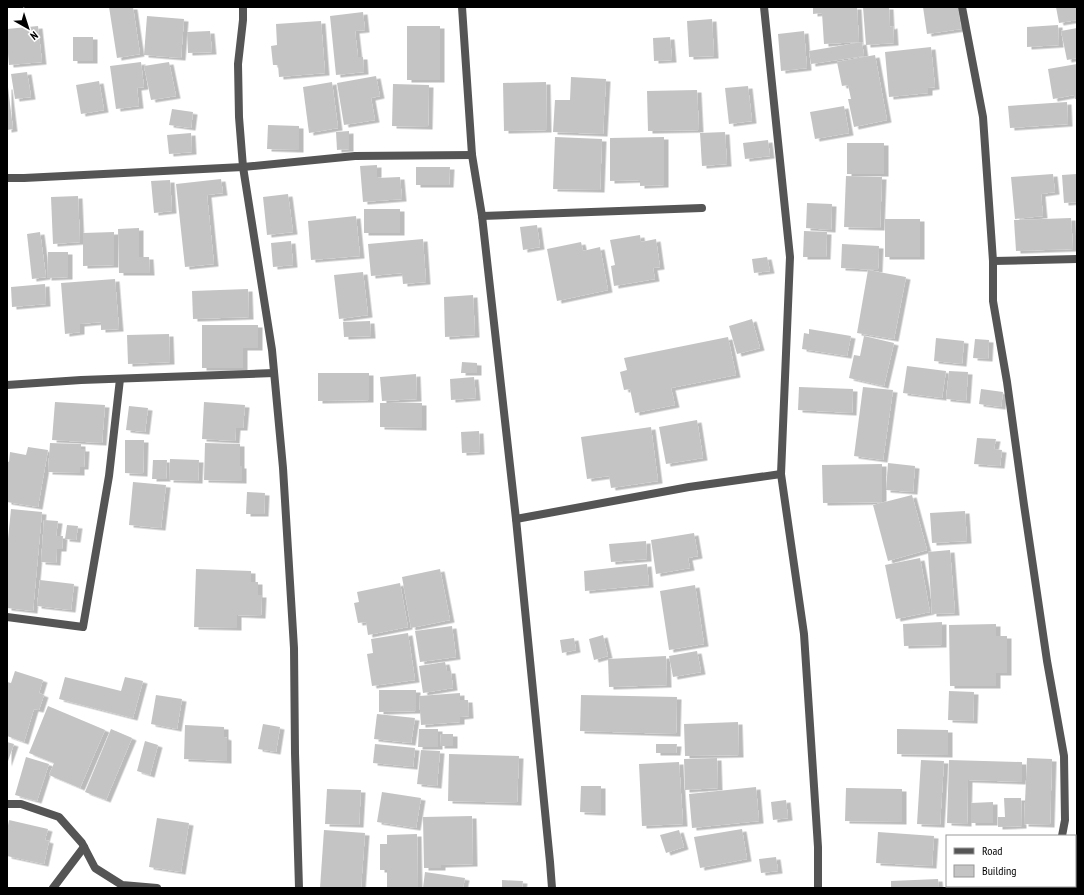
<svg xmlns="http://www.w3.org/2000/svg" width="1084" height="895" font-family="'PT Sans Narrow',sans-serif">
	<defs>
		<filter id="shadow"><feDropShadow dx="4.5" dy="2.5" stdDeviation="0" flood-color="#0004"/></filter>
	</defs>
	<rect width="100%" height="100%" fill="#fff"/>
	<g fill="#c4c4c4" filter="url(#shadow)">
		<polygon points="109,7 133,7 140,54 117,58"/>
		<polygon points="813,7 857,7 859,42 824,44 822,13 813,14"/>
		<polygon points="863,7 889,7 890,27 893,26 894,43 866,45"/>
		<polygon points="923,7 958,7 961,29 927,34"/>
		<polygon points="1056,7 1077,7 1077,20 1059,23"/>
		<polygon points="363,12 365,30 355,31 358,57 363,57 364,72 336,75 330,16"/>
		<polygon points="147,16 184,19 181,58 144,55"/>
		<polygon points="712,19 714,56 689,57 687,21"/>
		<polygon points="321,21 325,73 279,77 278,65 273,65 271,46 277,45 276,24"/>
		<polygon points="1058,25 1059,45 1027,47 1027,27"/>
		<polygon points="38,26 42,62 9,65 7,42 7,29"/>
		<rect x="407" y="26" width="33" height="54"/>
		<polygon points="1077,28 1077,58 1067,60 1061,31"/>
		<polygon points="210,31 212,52 188,53 187,32"/>
		<polygon points="804,31 807,68 781,71 778,34"/>
		<rect x="73" y="37" width="20" height="24"/>
		<polygon points="670,37 672,60 654,61 653,38"/>
		<polygon points="862,42 864,56 811,64 809,51"/>
		<polygon points="931,47 935,87 928,88 928,93 889,97 885,52"/>
		<polygon points="875,55 887,120 854,127 848,99 851,99 848,85 842,86 837,62"/>
		<polygon points="141,62 144,87 137,88 139,106 116,109 110,66"/>
		<polygon points="169,62 176,96 151,100 144,66"/>
		<polygon points="1077,64 1077,99 1075,99 1074,95 1053,99 1048,69"/>
		<polygon points="27,72 31,97 15,99 11,74"/>
		<polygon points="376,76 380,96 371,98 375,120 344,125 337,83"/>
		<polygon points="571,77 606,79 603,134 553,132 555,100 570,100"/>
		<polygon points="99,81 104,110 81,114 76,85"/>
		<polygon points="332,82 338,128 309,133 303,87"/>
		<polygon points="546,82 547,130 504,131 503,83"/>
		<polygon points="393,84 429,85 428,127 392,126"/>
		<polygon points="748,86 752,121 729,124 725,88"/>
		<polygon points="7,87 8,87 13,129 7,130"/>
		<polygon points="697,90 699,130 648,131 647,91"/>
		<polygon points="1067,102 1068,124 1010,128 1008,106"/>
		<polygon points="844,106 849,133 815,139 810,112"/>
		<polygon points="172,109 193,112 191,128 169,125"/>
		<polygon points="268,125 299,126 299,150 267,149"/>
		<polygon points="349,131 349,149 337,150 336,132"/>
		<polygon points="725,132 727,164 702,166 700,133"/>
		<polygon points="191,133 192,152 169,154 167,135"/>
		<polygon points="555,137 602,139 600,190 553,189"/>
		<polygon points="664,137 664,185 640,186 640,180 610,181 610,138"/>
		<polygon points="768,140 770,156 745,159 743,143"/>
		<rect x="847" y="143" width="37" height="31"/>
		<polygon points="377,165 377,178 400,177 402,199 363,202 360,166"/>
		<polygon points="416,167 450,167 449,185 416,185"/>
		<polygon points="1053,174 1055,192 1041,194 1043,216 1015,219 1011,177"/>
		<polygon points="1077,174 1077,202 1064,203 1062,175"/>
		<polygon points="846,176 882,177 880,228 844,227"/>
		<polygon points="221,179 223,193 207,195 214,264 185,267 176,184"/>
		<polygon points="170,180 172,211 154,213 151,181"/>
		<polygon points="288,194 293,232 267,235 263,197"/>
		<polygon points="78,196 80,242 53,244 51,197"/>
		<polygon points="807,203 832,204 831,230 806,228"/>
		<rect x="364" y="209" width="36" height="24"/>
		<polygon points="356,216 360,256 311,260 308,221"/>
		<polygon points="1071,218 1073,249 1016,251 1014,220"/>
		<rect x="885" y="219" width="35" height="38"/>
		<polygon points="537,225 540,247 523,250 520,227"/>
		<polygon points="139,228 139,257 149,257 150,273 119,273 118,229"/>
		<polygon points="804,231 827,232 826,257 803,257"/>
		<polygon points="40,232 46,277 32,279 27,234"/>
		<polygon points="114,232 114,265 83,266 83,233"/>
		<polygon points="640,235 641,242 656,239 660,267 653,268 655,279 614,286 611,266 615,265 610,240"/>
		<polygon points="423,239 426,282 403,284 402,273 371,276 368,244"/>
		<polygon points="291,241 293,265 273,267 271,243"/>
		<polygon points="581,242 583,251 600,247 608,290 557,301 547,249"/>
		<polygon points="842,244 879,246 878,270 841,268"/>
		<polygon points="48,252 68,252 68,277 47,278"/>
		<polygon points="767,257 770,271 754,273 752,259"/>
		<polygon points="868,270 906,277 894,339 857,333"/>
		<polygon points="363,272 368,315 339,319 334,275"/>
		<polygon points="115,279 119,329 101,330 101,322 80,324 80,332 65,334 61,283"/>
		<polygon points="45,284 46,304 12,307 11,287"/>
		<polygon points="248,289 249,317 193,319 192,291"/>
		<polygon points="473,295 475,335 445,337 444,297"/>
		<polygon points="752,319 760,348 737,354 729,326"/>
		<polygon points="370,321 371,336 344,337 343,322"/>
		<polygon points="202,325 258,325 258,348 243,348 243,368 202,368"/>
		<polygon points="809,329 851,336 847,356 802,349 804,333 809,334"/>
		<polygon points="169,334 170,362 128,364 127,335"/>
		<polygon points="864,336 894,343 884,386 849,378 854,355 860,356"/>
		<polygon points="728,337 736,375 671,388 675,405 635,413 630,389 624,390 620,372 627,370 624,358"/>
		<polygon points="936,338 964,341 962,364 934,361"/>
		<polygon points="975,339 989,340 988,359 973,358"/>
		<polygon points="462,362 477,363 477,373 461,373"/>
		<polygon points="907,366 946,371 942,398 903,393"/>
		<polygon points="949,371 968,372 966,401 946,399"/>
		<polygon points="318,373 369,373 369,400 318,401"/>
		<polygon points="416,374 417,399 382,401 380,377"/>
		<polygon points="474,377 476,398 451,400 450,379"/>
		<polygon points="799,387 853,389 852,413 798,410"/>
		<polygon points="863,387 893,390 883,460 854,456"/>
		<polygon points="981,389 1003,392 1001,407 979,404"/>
		<polygon points="55,402 105,405 102,443 52,440"/>
		<polygon points="204,402 245,405 243,428 236,428 235,441 202,439"/>
		<polygon points="380,403 422,403 422,428 380,427"/>
		<polygon points="129,406 148,408 145,432 126,430"/>
		<polygon points="697,420 703,458 666,464 659,427"/>
		<polygon points="651,427 658,481 611,488 609,476 587,479 581,437"/>
		<polygon points="479,431 480,452 462,453 461,432"/>
		<polygon points="977,438 996,439 994,449 1002,450 1000,466 974,464"/>
		<polygon points="125,440 144,440 143,474 125,473"/>
		<polygon points="50,443 81,444 81,449 85,449 84,467 80,467 80,473 48,472"/>
		<polygon points="205,443 240,444 240,466 242,466 242,481 204,480"/>
		<polygon points="28,447 48,450 38,507 7,502 7,461 9,462 10,452 26,455"/>
		<polygon points="170,459 199,460 198,481 169,480"/>
		<polygon points="153,460 167,460 166,479 152,479"/>
		<polygon points="888,463 915,466 913,492 886,490"/>
		<polygon points="882,464 882,502 823,503 822,465"/>
		<polygon points="133,482 166,485 161,528 129,525"/>
		<polygon points="247,492 265,493 264,514 246,514"/>
		<polygon points="912,495 927,550 888,561 873,505"/>
		<polygon points="11,509 42,512 33,611 7,608 7,549"/>
		<polygon points="965,511 967,541 932,543 930,513"/>
		<polygon points="44,520 58,521 56,536 63,536 62,549 57,549 56,563 41,562"/>
		<polygon points="67,525 78,526 76,540 65,539"/>
		<polygon points="694,533 698,556 688,558 690,568 656,574 651,540"/>
		<polygon points="646,541 647,559 611,562 609,544"/>
		<polygon points="950,550 955,613 932,614 928,552"/>
		<polygon points="920,558 930,612 896,619 885,565"/>
		<polygon points="647,564 649,585 585,591 584,571"/>
		<polygon points="196,569 251,571 251,582 258,582 258,595 262,595 261,616 237,615 237,628 194,627"/>
		<polygon points="440,569 450,620 411,628 402,577"/>
		<polygon points="40,580 74,584 71,610 37,606"/>
		<polygon points="400,583 408,627 368,635 366,622 358,623 354,603 359,602 357,592"/>
		<polygon points="695,585 704,644 669,650 660,591"/>
		<polygon points="942,622 942,645 904,646 903,624"/>
		<polygon points="996,624 996,636 1007,636 1007,673 996,673 996,686 950,686 949,625"/>
		<polygon points="452,626 456,657 420,662 415,631"/>
		<polygon points="408,633 415,680 372,686 367,654 373,653 371,639"/>
		<polygon points="603,635 608,656 594,660 589,639"/>
		<polygon points="574,638 576,650 562,653 560,640"/>
		<polygon points="697,651 701,672 673,677 669,656"/>
		<polygon points="666,656 667,685 609,687 608,659"/>
		<polygon points="445,662 447,671 451,671 453,688 423,693 419,666"/>
		<polygon points="15,671 43,680 39,693 44,695 39,710 34,709 24,742 7,736 7,682 11,683"/>
		<polygon points="65,677 121,691 125,677 143,681 133,718 59,699"/>
		<polygon points="379,690 416,690 416,711 379,712"/>
		<polygon points="949,691 974,692 973,721 948,720"/>
		<polygon points="460,693 460,700 468,700 469,716 460,717 460,722 421,725 419,696"/>
		<polygon points="156,695 182,699 177,729 151,724"/>
		<polygon points="581,695 677,697 676,734 580,731"/>
		<polygon points="48,706 105,730 80,788 49,775 54,763 29,753"/>
		<polygon points="377,714 415,718 411,743 374,739"/>
		<polygon points="738,722 739,755 685,756 684,724"/>
		<polygon points="263,724 280,727 276,752 258,749"/>
		<polygon points="185,725 224,727 224,737 227,738 227,761 184,759"/>
		<polygon points="111,729 132,738 106,800 85,792"/>
		<polygon points="419,729 438,729 438,747 418,747"/>
		<polygon points="897,729 948,730 948,755 897,754"/>
		<polygon points="441,734 453,734 453,746 440,746"/>
		<polygon points="145,741 158,745 150,775 137,771"/>
		<polygon points="7,742 14,744 7,764"/>
		<polygon points="375,744 415,748 413,767 373,763"/>
		<polygon points="656,744 677,744 676,753 656,753"/>
		<polygon points="421,750 440,751 437,786 417,784"/>
		<polygon points="449,754 519,756 517,803 448,801"/>
		<polygon points="26,757 49,764 37,801 15,795"/>
		<polygon points="717,758 718,788 685,790 684,759"/>
		<polygon points="1027,758 1052,759 1050,825 1024,824"/>
		<polygon points="921,760 944,761 940,825 917,824"/>
		<polygon points="949,760 1022,762 1022,782 968,780 967,824 947,823"/>
		<polygon points="679,762 683,824 642,826 639,764"/>
		<polygon points="581,786 601,786 601,813 580,812"/>
		<polygon points="756,787 759,821 692,828 689,794"/>
		<polygon points="846,788 902,789 902,822 845,821"/>
		<polygon points="327,789 361,790 359,825 325,824"/>
		<polygon points="382,792 421,798 416,828 377,822"/>
		<polygon points="1004,798 1021,798 1022,826 998,827 998,817 1005,817"/>
		<polygon points="786,800 788,818 773,820 771,802"/>
		<polygon points="993,802 993,823 971,823 971,803"/>
		<polygon points="472,816 473,864 441,865 441,868 424,868 423,817"/>
		<polygon points="157,818 189,823 181,872 149,867"/>
		<polygon points="9,820 48,829 45,840 49,841 44,864 7,856 7,831"/>
		<polygon points="742,829 747,859 700,868 694,837"/>
		<polygon points="324,830 365,833 361,888 320,888"/>
		<polygon points="679,830 684,847 666,853 660,835"/>
		<polygon points="878,832 934,836 932,866 876,863"/>
		<polygon points="417,834 418,888 387,888 387,870 380,870 380,844 387,844 387,835"/>
		<polygon points="776,857 778,871 761,873 759,859"/>
		<polygon points="425,872 465,878 463,888 423,888"/>
		<polygon points="938,879 939,888 891,888 891,881"/>
		<polygon points="502,880 523,881 522,888 502,888"/>
		<rect x="946" y="886" width="25" height="2"/>
	</g>
	<g fill="none" stroke-linecap="round" stroke-linejoin="round">
		<g stroke="#555" stroke-width="8">
			<polyline points="243,7 243,20 238,64 239,117 243,167 272,350 283,468 294,648 295,753 299,888"/>
			<polyline points="462,7 472,155 482,216 516,519 550,862 552,888"/>
			<polyline points="764,7 790,257 781,474 804,634 818,847 818,888"/>
			<polyline points="962,7 983,117 993,261 993,301 1007,382 1024,505 1047,661 1064,756 1065,820 1062,836"/>
			<polyline points="7,178 24,178 243,167 355,156 472,155"/>
			<polyline points="482,216 702,208"/>
			<polyline points="993,261 1077,259"/>
			<polyline points="7,385 81,380 274,373"/>
			<polyline points="516,519 689,487 781,474"/>
			<polyline points="7,617 83,627 109,476 120,379"/>
			<polyline points="7,804 21,804 59,817 82,843 95,868 122,885 157,888"/>
			<polyline points="1059,886 1060,888"/>
			<polyline points="53,888 84,847"/>
		</g>
	</g>
	<rect width="1084" height="895" fill="none" stroke="#000000" stroke-width="16"/>
	<rect x="946" y="835" width="130" height="52" fill="#ffffff" stroke="#999999"/>
	<rect x="954" y="848" width="20" height="6" fill="#555555" stroke="#999999"/>
	<text x="982" y="855" font-size="12" fill="#000000">Road</text>
	<rect x="954" y="865" width="20" height="12" fill="#c4c4c4" stroke="#999999"/>
	<text x="982" y="875" font-size="12" fill="#000000">Building</text>
	<g transform="translate(28 28) rotate(141)" stroke="#ffffff" stroke-width="3" paint-order="stroke">
	<path d="M0-3L7 15L0 10L-7 15Z" fill="#000000"/>
	<text y="-6" font-size="11" font-weight="bold" text-anchor="middle" fill="#000000">N</text>
	</g>
</svg>
